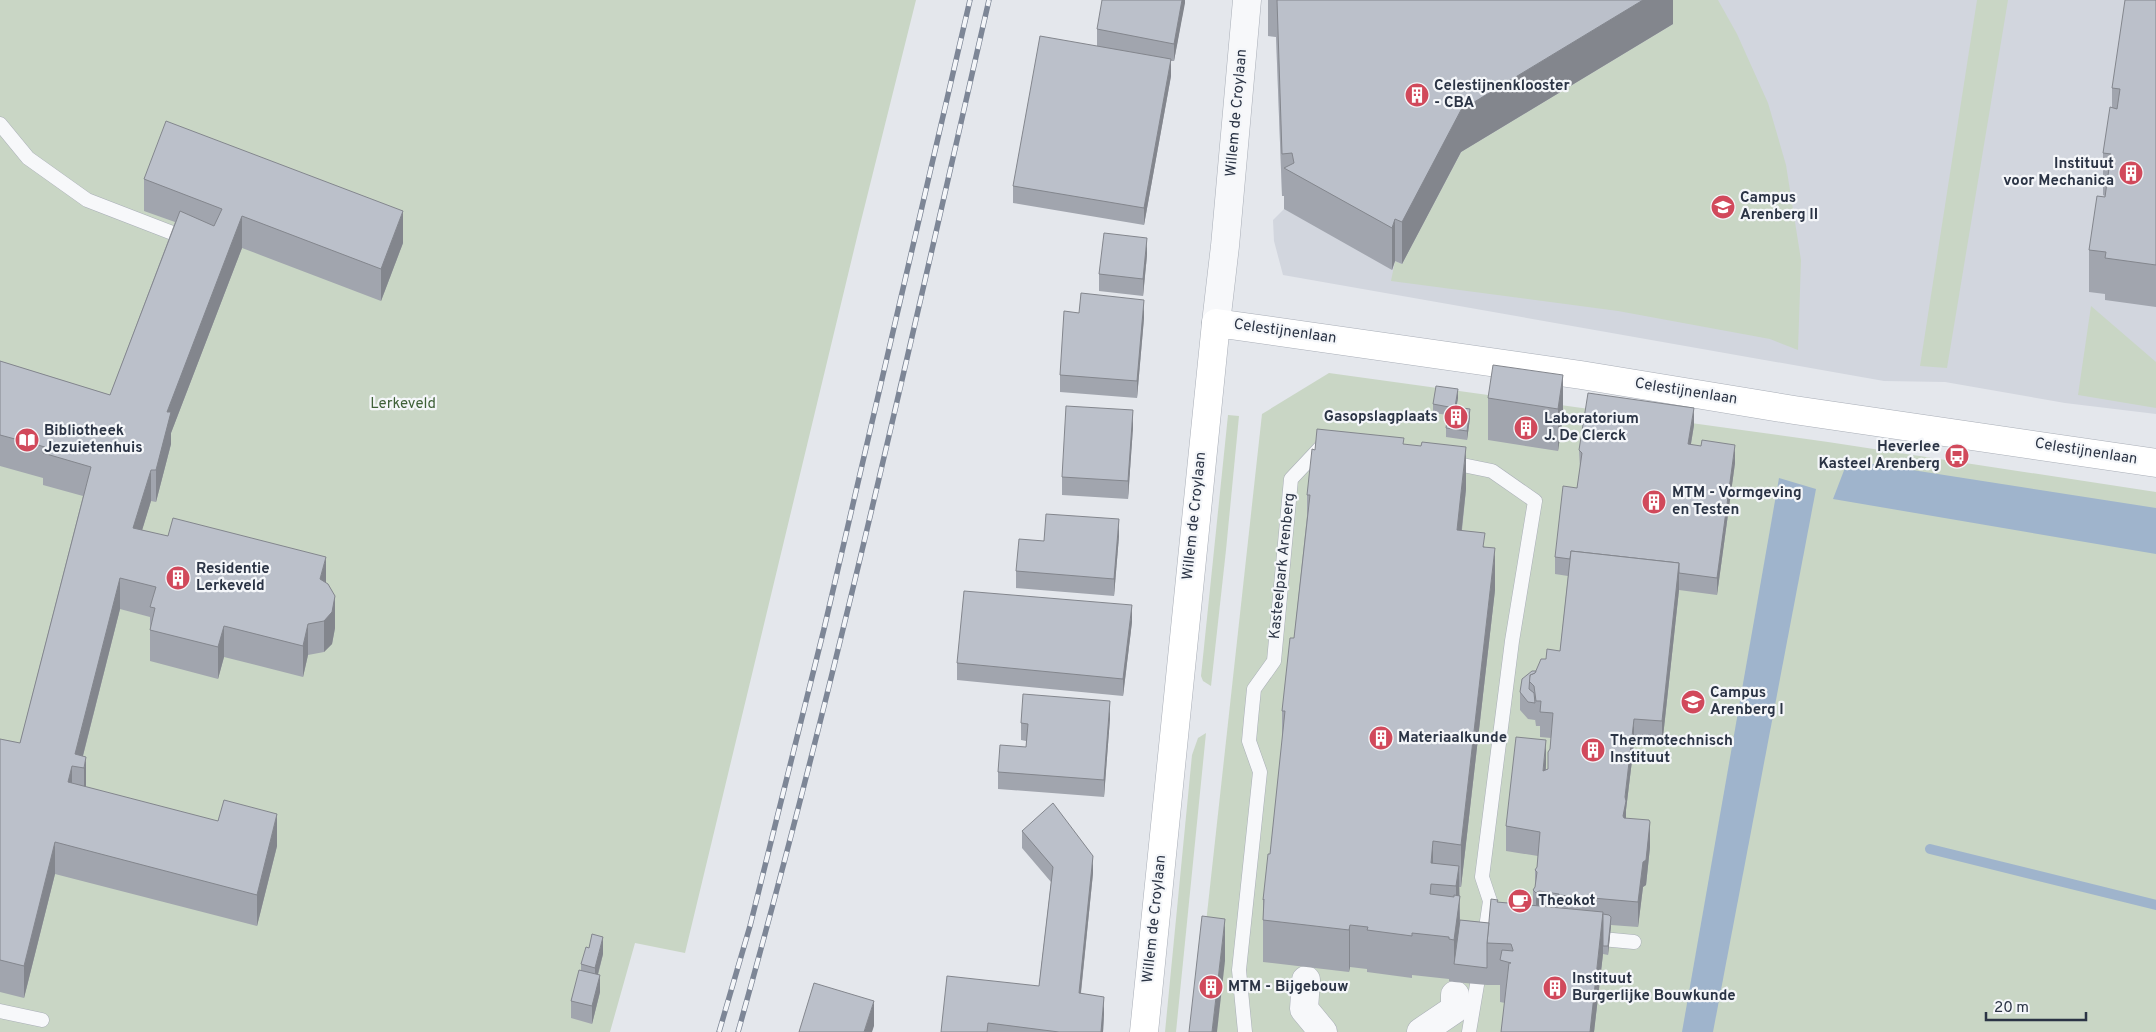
<svg xmlns="http://www.w3.org/2000/svg" width="2156" height="1032" font-family="Overpass,sans-serif">
	<rect width="100%" height="100%" fill="#e4e7ec"/>
	<polygon fill="#d2d6de" points="1271,0 2156,0 2156,414 2065,403 1945,382 1884,381 1283,275 1274,241 1273,220 1284,209 1292,195 1282,196 1276,37 1268,36"/>
	<g fill="#c9d6c5">
		<polygon points="0,0 916,0 858,233 685,953 635,943 610,1032 0,1032"/>
		<polygon points="1660,0 1718,0 1737,34 1768,103 1786,165 1801,260 1798,350 1770,339 1618,311 1391,281 1395,261 1402,264 1461,152 1673,24"/>
		<polygon points="1977,0 2008,0 1947,368 1920,366"/>
		<polygon points="2091,306 2156,362 2156,408 2078,395"/>
		<polygon points="1329,373 1828,442 2156,492 2156,1032 1194,1032 1262,414"/>
		<polygon points="1228,415 1239,416 1226,550 1211,686 1203,681 1201,676"/>
		<polygon points="1206,733 1176,1032 1165,1032 1192,755 1198,738"/>
	</g>
	<g fill="#9fb4cc">
		<polygon points="1848,460 2156,508 2156,554 1833,499"/>
		<polygon points="1779,478 1816,489 1713,1032 1682,1032"/>
	</g>
	<g fill="none" stroke-linecap="round" stroke-linejoin="round">
		<polyline stroke="#9fb4cc" stroke-width="10" points="1930,849 2156,905"/>
		<defs>
			<g id="lane">
				<polyline points="0,124 28,158 87,200 188,239"/>
				<polyline points="1448,462 1492,471 1535,501 1512,641 1482,877 1490,901 1484,941"/>
				<polyline points="1591,938 1634,942"/>
				<polyline points="0,1011 42,1020"/>
				<polyline points="1245,1032 1239,970 1260,772 1249,741 1251,719 1254,689 1274,661 1291,479 1322,446 1325,446"/>
				<polyline points="1469,1032 1480,967"/>
			</g>
			<g id="street">
				<polyline points="1216,323 1225,246 1247,0"/>
				<polyline points="1306,980 1304,1009 1323,1032"/>
				<polyline points="1421,1032 1455,1009 1455,995"/>
			</g>
			<polyline id="secondary" points="1144,1032 1216,323 1581,375 1794,410 2156,463"/>
		</defs>
		<use href="#lane" stroke="#a9aeb7" stroke-width="15"/>
		<use href="#street" stroke="#a9aeb7" stroke-width="29"/>
		<use href="#secondary" stroke="#a9aeb7" stroke-width="29"/>
		<use href="#lane" stroke="#f7f8fa" stroke-width="14"/>
		<use href="#street" stroke="#f7f8fa" stroke-width="28"/>
		<use href="#secondary" stroke="#fff" stroke-width="28"/>
		<defs>
			<g id="rail">
				<polyline points="719,1032 750,926 824,629 970,0"/>
				<path d="M738,1032C834,691 910,345 989,0"/>
			</g>
		</defs>
		<use href="#rail" stroke="#7d8696" stroke-width="5.5"/>
		<use href="#rail" stroke="#f4f6f9" stroke-width="4" stroke-dasharray="11" stroke-linecap="butt"/>
	</g>
	<g fill="#a1a5ae">
		<polygon points="1185,0 1174,61 1171,61 1171,76 1144,225 1013,203 1013,186 1097,46 1097,29"/>
		<polygon points="1268,0 1673,0 1673,24 1461,152 1402,264 1395,261 1392,270 1284,209 1284,196 1282,196 1276,37 1268,36"/>
		<polygon points="2156,0 2156,307 2105,300 2105,294 2089,292 2089,250 2105,196 2103,195 2103,153 2112,108 2112,88"/>
		<polygon points="144,179 403,243 381,301 242,248 171,433 171,444 156,502 151,501 142,530 326,583 335,628 332,644 324,652 308,655 303,677 224,657 218,679 150,661 150,617 120,609 83,756 86,787 277,846 257,926 55,874 24,998 0,992 0,739 20,743 83,496 43,485 43,478 0,466 0,361 110,395 175,222 144,211"/>
		<polygon points="1147,255 1143,296 1099,291 1099,274"/>
		<polygon points="1079,313 1144,318 1137,398 1060,392 1060,375"/>
		<polygon points="1563,375 1563,417 1558,451 1488,440 1488,398"/>
		<polygon points="1458,398 1456,407 1470,418 1467,440 1446,437 1446,428 1448,415 1433,413 1433,404"/>
		<polygon points="1694,425 1691,444 1735,463 1717,595 1679,590 1662,746 1634,744 1626,810 1626,818 1650,847 1646,885 1643,887 1638,927 1611,925 1608,955 1603,954 1594,1032 1501,1032 1505,1003 1500,1002 1500,985 1487,985 1454,982 1449,981 1449,979 1412,975 1412,978 1367,972 1367,969 1350,967 1349,972 1263,962 1263,900 1270,854 1282,745 1282,711 1294,638 1307,516 1307,495 1404,444 1466,489 1462,530 1485,547 1495,590 1461,887 1459,887 1460,920 1489,923 1498,902 1533,905 1533,890 1535,887 1535,870 1537,867 1538,856 1506,851 1506,826 1546,765 1546,769 1548,769 1551,738 1540,737 1540,726 1536,726 1535,719 1535,720 1528,719 1520,710 1520,692 1536,671 1546,659 1560,651 1568,576 1555,574 1555,557 1577,488 1580,468 1579,450"/>
		<polygon points="1133,427 1128,499 1062,495 1062,477"/>
		<polygon points="1119,536 1114,596 1016,588 1016,571"/>
		<polygon points="1132,622 1123,696 957,680 957,663"/>
		<polygon points="1110,718 1104,797 998,789 998,772 1026,747 1026,741 1021,740 1021,723"/>
		<polygon points="1022,831 1093,873 1081,993 1104,1014 1103,1032 941,1032 1039,986 1051,882 1022,848"/>
		<polygon points="603,954 598,975 600,992 592,1024 571,1018 571,1001 581,970 581,964"/>
	</g>
	<g fill="#83868d">
		<polygon points="1182,0 1185,0 1185,3 1174,61 1174,44"/>
		<polygon points="1643,0 1673,0 1673,24 1461,152 1402,264 1402,222 1461,110"/>
		<polygon points="1171,59 1171,76 1144,225 1144,208"/>
		<polygon points="403,211 403,243 381,301 381,269"/>
		<polygon points="242,216 242,248 171,433 171,444 156,502 156,470 167,412"/>
		<polygon points="1395,219 1395,261 1392,270 1392,228"/>
		<polygon points="1147,238 1147,255 1143,296 1143,279"/>
		<polygon points="1144,300 1144,318 1137,398 1137,381"/>
		<polygon points="1563,375 1563,417 1558,451 1558,409"/>
		<polygon points="1458,389 1458,398 1455,416 1455,407"/>
		<polygon points="1694,408 1694,425 1688,461 1688,444"/>
		<polygon points="1470,409 1470,418 1467,440 1467,431"/>
		<polygon points="1133,410 1133,427 1128,499 1128,481"/>
		<polygon points="1735,445 1735,463 1717,595 1717,578"/>
		<polygon points="1466,447 1466,489 1457,572 1457,530"/>
		<polygon points="151,470 151,501 133,560 133,528"/>
		<polygon points="1119,519 1119,536 1114,596 1114,579"/>
		<polygon points="1495,548 1495,590 1461,887 1461,845"/>
		<polygon points="326,557 326,588 320,579"/>
		<polygon points="1679,563 1679,590 1662,746 1662,721"/>
		<polygon points="120,578 120,609 80,767 75,754"/>
		<polygon points="335,596 335,628 332,644 324,652 324,621"/>
		<polygon points="1132,605 1132,622 1123,696 1123,679"/>
		<polygon points="308,624 308,655 303,677 303,646"/>
		<polygon points="224,626 224,657 218,679 218,647"/>
		<polygon points="1110,701 1110,718 1104,797 1104,780"/>
		<polygon points="1634,719 1634,744 1626,810 1626,826 1623,816"/>
		<polygon points="1546,740 1546,765 1543,795 1543,771"/>
		<polygon points="86,757 86,788 84,800 84,768"/>
		<polygon points="72,766 72,797 68,782"/>
		<polygon points="277,814 277,846 257,926 257,895"/>
		<polygon points="1650,822 1650,847 1646,885 1643,887 1638,927 1638,902 1643,862"/>
		<polygon points="1433,841 1433,884 1431,863"/>
		<polygon points="55,842 55,874 24,998 24,966"/>
		<polygon points="1093,856 1093,873 1079,1010 1079,993"/>
		<polygon points="1459,866 1460,938 1454,964 1454,940 1456,922 1456,886"/>
		<polygon points="1539,891 1539,916 1536,918 1536,893"/>
		<polygon points="1603,912 1603,954 1594,1032 1590,1032"/>
		<polygon points="1611,917 1611,926 1608,955 1608,946"/>
		<polygon points="1225,919 1225,961 1217,1032 1212,1032"/>
		<polygon points="1350,925 1350,967 1349,972 1349,930"/>
		<polygon points="603,937 603,954 595,985 595,968"/>
		<polygon points="600,975 600,992 592,1024 592,1006"/>
		<polygon points="1104,997 1104,1014 1103,1032 1101,1032"/>
		<polygon points="874,1001 874,1026 872,1032 864,1032"/>
	</g>
	<g fill="#bbc0ca" stroke="#83868d">
		<polygon points="1102,0 1182,0 1174,44 1097,29"/>
		<polygon points="1277,0 1643,0 1461,110 1402,222 1395,219 1392,228 1284,168 1294,163 1292,153 1282,154"/>
		<polygon points="2125,0 2156,0 2156,265 2105,258 2106,252 2089,250 2097,196 2105,197 2111,154 2103,153 2110,107 2117,109 2120,89 2112,88"/>
		<polygon points="1040,36 1171,59 1144,208 1013,186"/>
		<polygon points="166,121 403,211 381,269 242,216 167,412 171,412 156,470 151,470 133,528 168,536 173,518 326,557 320,579 328,584 335,596 332,612 324,621 308,624 303,646 224,626 218,647 150,630 155,608 150,607 156,587 120,578 75,754 86,757 84,768 72,766 68,782 218,821 224,800 277,814 257,895 55,842 24,966 0,960 0,739 20,743 91,467 43,453 45,447 0,435 0,361 110,395 180,211 214,226 222,209 144,179"/>
		<polygon points="1104,233 1147,238 1143,279 1099,274"/>
		<polygon points="1081,293 1144,300 1137,381 1060,375 1064,311 1079,313"/>
		<polygon points="1493,365 1563,375 1558,409 1488,398"/>
		<polygon points="1436,386 1458,389 1455,407 1470,409 1467,431 1446,428 1449,407 1433,404"/>
		<polygon points="1588,393 1694,408 1688,444 1701,446 1702,440 1735,445 1717,578 1679,573 1679,563 1571,551 1570,559 1555,557 1563,486 1577,488 1582,453 1579,450"/>
		<polygon points="1066,406 1133,410 1128,481 1062,477"/>
		<polygon points="1317,429 1404,438 1403,444 1421,446 1422,442 1466,447 1457,530 1485,533 1483,547 1495,548 1461,845 1433,841 1431,863 1459,866 1456,886 1431,884 1430,894 1454,897 1454,895 1460,896 1454,940 1449,939 1449,937 1412,933 1412,936 1367,930 1368,927 1350,925 1349,930 1263,920 1264,899 1263,900 1268,854 1270,854 1285,711 1282,711 1290,638 1294,638 1310,495 1307,495 1312,449 1315,450"/>
		<polygon points="1046,514 1119,519 1114,579 1016,571 1019,539 1044,541"/>
		<polygon points="1571,551 1679,563 1662,721 1634,719 1625,797 1626,801 1623,816 1624,818 1649,820 1650,822 1646,860 1643,862 1638,902 1559,895 1559,894 1539,891 1536,893 1533,890 1535,887 1537,872 1535,870 1537,867 1540,832 1506,826 1516,737 1546,740 1543,771 1548,769 1548,752 1550,749 1553,713 1540,712 1541,701 1536,701 1534,686 1529,681 1530,675 1535,673 1541,659 1546,659 1547,649 1560,651"/>
		<polygon points="964,591 1132,605 1123,679 957,663"/>
		<polygon points="1532,671 1536,671 1535,673 1530,675 1529,689 1534,693 1535,703 1528,702 1520,692 1522,679"/>
		<polygon points="1023,694 1110,701 1104,780 998,772 1000,745 1026,747 1028,724 1021,723"/>
		<polygon points="1053,803 1093,856 1079,993 1104,997 1101,1032 1059,1032 988,1023 987,1032 941,1032 947,976 1039,986 1053,867 1022,831"/>
		<polygon points="1491,899 1498,900 1497,902 1603,912 1590,1032 1501,1032 1509,963 1511,963 1500,960 1502,950 1513,951 1513,950 1511,944 1487,943"/>
		<polygon points="1603,914 1609,915 1611,917 1608,946 1603,946"/>
		<polygon points="1202,916 1225,919 1212,1032 1189,1032"/>
		<polygon points="1460,920 1489,923 1487,943 1487,968 1454,964"/>
		<polygon points="592,934 603,937 595,968 581,964 586,947 589,948"/>
		<polygon points="579,970 600,975 592,1006 571,1001"/>
		<polygon points="814,983 874,1001 864,1032 799,1032"/>
	</g>
	<defs>
		<symbol id="building-disc" viewBox="-11 -11 22 22"><circle r="9.5" fill="#d1495b" stroke="#f4f6f9"/><path d="M-4-6H4V6H1V3H-1V6H-4ZM-2.5-4.3h1.7v1.8h-1.7ZM.8-4.3h1.7v1.8H.8ZM-2.5-1h1.7V.8h-1.7ZM.8-1h1.7V.8H.8Z" fill="#fff"/></symbol>
		<symbol id="university-disc" viewBox="-11 -11 22 22"><circle r="9.5" fill="#d1495b" stroke="#f4f6f9"/><path d="M0-5L7-2L0 1L-7-2ZM-4 1L0 2.5L4 1V4Q0 6-4 4Z" fill="#fff"/></symbol>
		<symbol id="library-disc" viewBox="-11 -11 22 22"><circle r="9.5" fill="#d1495b" stroke="#f4f6f9"/><path d="M-6-4Q-3-5.5-.7-3.5V5Q-3 3-6 4ZM6-4Q3-5.5 .7-3.5V5Q3 3 6 4Z" fill="#fff"/></symbol>
		<symbol id="bus-disc" viewBox="-11 -11 22 22"><circle r="9.5" fill="#d1495b" stroke="#f4f6f9"/><path d="M-5-6H5V4H4V6H2V4H-2V6H-4V4H-5ZM-3.5-4V0h7V-4ZM-3.5 1.2v1.5H-2V1.2ZM2 1.2v1.5H3.5V1.2Z" fill="#fff"/></symbol>
		<symbol id="cafe-disc" viewBox="-11 -11 22 22"><circle r="9.5" fill="#d1495b" stroke="#f4f6f9"/><path d="M-5.5-4.5H6V0H3Q3 3.5 0 3.5H-2.5Q-5.5 3.5-5.5 0ZM3-3.2v2h1.7v-2ZM-6 4.5H4V6H-6Z" fill="#fff"/></symbol>
	</defs>
	<g fill-rule="evenodd">
		<use href="#building-disc" x="1403" y="81" width="28" height="28"/>
		<use href="#building-disc" x="2117" y="159" width="28" height="28"/>
		<use href="#university-disc" x="1709" y="193" width="28" height="28"/>
		<use href="#building-disc" x="1442" y="403" width="28" height="28"/>
		<use href="#building-disc" x="1512" y="414" width="28" height="28"/>
		<use href="#library-disc" x="13" y="426" width="28" height="28"/>
		<use href="#bus-disc" x="1943" y="442" width="28" height="28"/>
		<use href="#building-disc" x="1640" y="488" width="28" height="28"/>
		<use href="#building-disc" x="164" y="564" width="28" height="28"/>
		<use href="#university-disc" x="1679" y="688" width="28" height="28"/>
		<use href="#building-disc" x="1367" y="724" width="28" height="28"/>
		<use href="#building-disc" x="1579" y="736" width="28" height="28"/>
		<use href="#cafe-disc" x="1506" y="887" width="28" height="28"/>
		<use href="#building-disc" x="1197" y="973" width="28" height="28"/>
		<use href="#building-disc" x="1541" y="974" width="28" height="28"/>
	</g>
	<g text-anchor="middle" dominant-baseline="central" stroke-width="4.5" stroke-linejoin="round" paint-order="stroke">
		<g font-size="15" font-weight="bold" fill="#2b3445" stroke="#f4f6f9" text-anchor="start">
			<text x="1434" y="86">Celestijnenklooster<tspan x="1434" dy="17">- CBA</tspan></text>
			<text x="2114" y="164" text-anchor="end">Instituut<tspan x="2114" dy="17">voor Mechanica</tspan></text>
			<text x="1740" y="198">Campus<tspan x="1740" dy="17">Arenberg II</tspan></text>
			<text x="1438" y="417" text-anchor="end">Gasopslagplaats</text>
			<text x="1544" y="419">Laboratorium<tspan x="1544" dy="17">J. De Clerck</tspan></text>
			<text x="44" y="431">Bibliotheek<tspan x="44" dy="17">Jezuietenhuis</tspan></text>
			<text x="1940" y="447" text-anchor="end">Heverlee<tspan x="1940" dy="17">Kasteel Arenberg</tspan></text>
			<text x="1672" y="493">MTM - Vormgeving<tspan x="1672" dy="17">en Testen</tspan></text>
			<text x="196" y="569">Residentie<tspan x="196" dy="17">Lerkeveld</tspan></text>
			<text x="1710" y="693">Campus<tspan x="1710" dy="17">Arenberg I</tspan></text>
			<text x="1398" y="738">Materiaalkunde</text>
			<text x="1610" y="741">Thermotechnisch<tspan x="1610" dy="17">Instituut</tspan></text>
			<text x="1538" y="901">Theokot</text>
			<text x="1572" y="979">Instituut<tspan x="1572" dy="17">Burgerlijke Bouwkunde</tspan></text>
			<text x="1228" y="987">MTM - Bijgebouw</text>
		</g>
		<g font-size="15" fill="#2b3445" stroke="#f4f6f9">
			<text transform="translate(1237 113) rotate(-85)">Willem de Croylaan</text>
			<text transform="translate(1285 332) rotate(8)">Celestijnenlaan</text>
			<text transform="translate(1686 392) rotate(9)">Celestijnenlaan</text>
			<text transform="translate(2086 452) rotate(9)">Celestijnenlaan</text>
			<text transform="translate(1195 516) rotate(-84)">Willem de Croylaan</text>
			<text transform="translate(1283 566) rotate(-84)">Kasteelpark Arenberg</text>
			<text transform="translate(1155 919) rotate(-84)">Willem de Croylaan</text>
		</g>
		<g font-size="15" fill="#3f6138" stroke="#f4f6f9">
			<text x="403" y="404">Lerkeveld</text>
		</g>
	</g>
	<path d="M1986 1012v8h100v-8" fill="none" stroke="#2b3445" stroke-width="2.5"/>
	<text x="1994" y="1012" font-size="15" fill="#2b3445" stroke="#f4f6f9" stroke-width="4" paint-order="stroke">20 m</text>
</svg>
